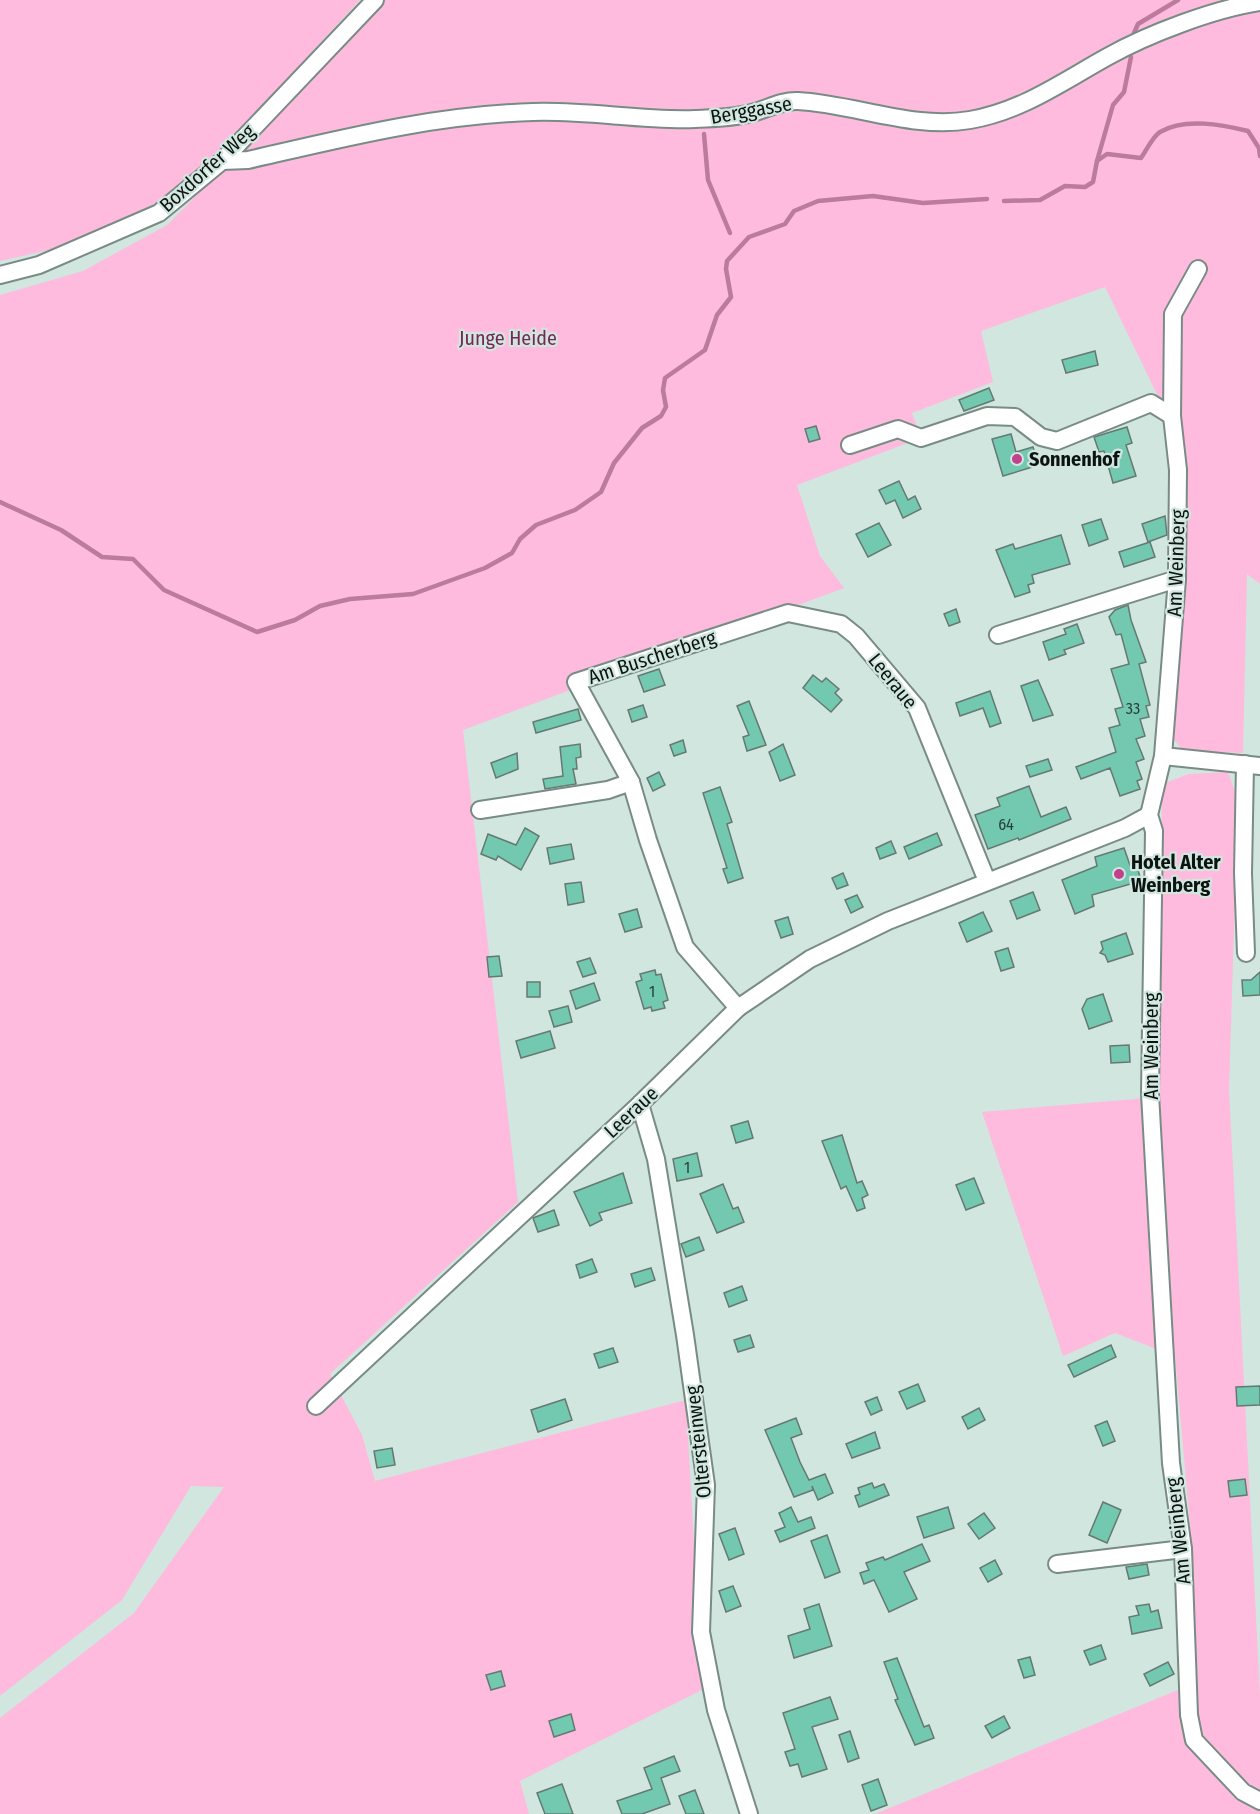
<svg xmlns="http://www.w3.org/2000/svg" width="1260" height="1814" font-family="'Fira Sans Condensed',sans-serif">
	<rect width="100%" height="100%" fill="#d1e6df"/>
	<g fill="#febbdd">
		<polygon points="0,0 360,0 213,159 158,202 63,247 0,261"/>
		<polygon points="383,0 1260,0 1260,584 1247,574 1243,753 1183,751 1173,738 1183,586 1168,417 1105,287 981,331 993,382 912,413 921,438 797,485 820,556 844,588 463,730 518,1202 330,1374 362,1435 375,1481 686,1400 702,1690 520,1781 529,1814 0,1814 0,1718 134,1613 224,1487 191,1486 122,1600 0,1696 0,295 83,271 167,225 242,150"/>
		<polygon points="1228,772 1238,800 1229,1089 1260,1696 1260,1814 875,1814 1195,1683 1192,1548 1175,1356 1115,1333 1063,1356 982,1112 1159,1097 1162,784 1189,774"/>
	</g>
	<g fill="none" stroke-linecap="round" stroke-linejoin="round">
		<g stroke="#bb7b9c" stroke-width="4.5">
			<polyline points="1134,33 1138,24 1178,0"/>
			<polyline points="704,134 708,180 730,233"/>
			<polyline points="1097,161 1113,105 1124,92 1131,57"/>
			<path d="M1004,201L1040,200L1065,186L1085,187L1093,182L1097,161L1107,154L1141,158C1146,151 1153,136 1160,132C1185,117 1223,125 1248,131L1259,148L1260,156"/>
			<polyline points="0,502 61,530 102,557 133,559 164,590 257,632 295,620 320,606 350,599 413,594 485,568 512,553 520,539 536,525 575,510 601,492 614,463 642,428 661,416 666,407 663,390 665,378 705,350 717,315 731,297 726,269 727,261 749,237 785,224 794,211 818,201 873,196 923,203 987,199"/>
		</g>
	</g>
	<g fill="#73c8b0" stroke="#657972" stroke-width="1.5">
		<polygon points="1095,351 1098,365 1066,373 1062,360"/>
		<polygon points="989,388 994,400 964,411 959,400"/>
		<polygon points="816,426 820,439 809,442 805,429"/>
		<polygon points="1127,427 1132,443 1126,445 1136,476 1113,483 1104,451 1099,452 1094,437"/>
		<polygon points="1011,434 1016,452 1033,447 1039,465 1003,476 992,439"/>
		<polygon points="899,481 908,500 915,496 921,509 903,518 895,500 886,504 879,490"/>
		<polygon points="1165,516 1167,535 1148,542 1142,524"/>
		<polygon points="1101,519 1108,539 1089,546 1082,525"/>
		<polygon points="879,523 891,545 868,557 856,534"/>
		<polygon points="1061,535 1070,564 1032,575 1034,583 1028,585 1030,592 1015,597 996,550 1013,544 1015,549"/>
		<polygon points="1150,542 1155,557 1124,567 1119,552"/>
		<polygon points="1128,605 1131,620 1146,662 1139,664 1150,705 1146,706 1149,717 1140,719 1145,736 1136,739 1144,759 1136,762 1142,779 1137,781 1140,789 1120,796 1110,768 1081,779 1076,767 1116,752 1109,728 1120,725 1115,709 1123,707 1111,669 1129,664 1121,634 1116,635 1109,617 1115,610"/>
		<polygon points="956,609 960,622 949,626 944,614"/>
		<polygon points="1077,624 1084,643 1064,650 1066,654 1049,660 1043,642 1066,634 1064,629"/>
		<polygon points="659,669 665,685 644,692 638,676"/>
		<polygon points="813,675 822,682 826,678 839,689 835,693 842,700 831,712 803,688"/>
		<polygon points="1038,680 1053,715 1033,721 1021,686"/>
		<polygon points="990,691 1001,723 990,727 983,708 960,716 956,703"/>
		<polygon points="749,701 766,745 747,751 743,737 749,735 737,706"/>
		<polygon points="643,705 647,717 632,722 628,710"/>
		<polygon points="578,709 581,720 536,733 533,722"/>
		<polygon points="683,740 686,752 674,756 670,745"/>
		<polygon points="580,744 581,757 576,758 577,769 573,769 576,784 545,789 543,779 563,776 560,747"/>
		<polygon points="783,744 795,775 780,781 769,752"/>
		<polygon points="517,753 518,769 496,778 491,763"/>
		<polygon points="1048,759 1052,770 1030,777 1026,766"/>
		<polygon points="659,772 665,785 653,791 647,778"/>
		<polygon points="1029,786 1041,817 1066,807 1071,819 1019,840 1018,838 988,849 975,815 1000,806 997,798"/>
		<polygon points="720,787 732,822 727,824 743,878 728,883 723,869 727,868 703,793"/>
		<polygon points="525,828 539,836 521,870 498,856 496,860 481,854 488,834 516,845"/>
		<polygon points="937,833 942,845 909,859 904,847"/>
		<polygon points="891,841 896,853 880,859 876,848"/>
		<polygon points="571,844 574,859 550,864 547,848"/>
		<polygon points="1124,848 1131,868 1137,866 1141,881 1092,895 1094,906 1075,914 1062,880 1097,866 1095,857"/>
		<polygon points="843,873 848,885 837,889 832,878"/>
		<polygon points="581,882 584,902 568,905 565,884"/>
		<polygon points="1033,892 1040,910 1017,919 1010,901"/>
		<polygon points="857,895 863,907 851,913 845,900"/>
		<polygon points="637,909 642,927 625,932 619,914"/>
		<polygon points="983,912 992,931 967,942 959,923"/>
		<polygon points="788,917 793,934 781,938 775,921"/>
		<polygon points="1126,933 1133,954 1108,962 1105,955 1100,953 1103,949 1101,942"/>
		<polygon points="1008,948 1014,967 1001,971 995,952"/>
		<polygon points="499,956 502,976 489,977 487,957"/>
		<polygon points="590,958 596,973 583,977 577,962"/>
		<polygon points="655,970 656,975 661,974 668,1000 663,1002 665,1008 652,1011 651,1007 644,1009 636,982 642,980 640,974"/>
		<polygon points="1260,972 1260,995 1243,996 1242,980 1251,980"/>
		<rect x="527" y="982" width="13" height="15"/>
		<polygon points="594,983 600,1000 576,1009 570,991"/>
		<polygon points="1103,994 1112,1021 1089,1029 1082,1009 1087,999"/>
		<polygon points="568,1006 572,1022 554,1027 549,1011"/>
		<polygon points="550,1031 555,1048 521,1058 516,1041"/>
		<polygon points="1129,1045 1130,1062 1111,1063 1110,1046"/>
		<polygon points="748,1121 753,1138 736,1143 731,1126"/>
		<polygon points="842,1135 857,1183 862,1181 868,1195 862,1198 865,1208 857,1211 846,1186 841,1189 822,1141"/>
		<polygon points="697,1153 702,1176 677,1181 673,1159"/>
		<polygon points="623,1173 632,1203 599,1213 602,1220 590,1226 574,1192"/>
		<polygon points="974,1178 984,1203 966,1210 956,1185"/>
		<polygon points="723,1184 733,1209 738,1207 744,1222 717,1233 700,1194"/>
		<polygon points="554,1210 559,1225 538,1232 533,1218"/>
		<polygon points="699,1237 704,1250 686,1257 681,1244"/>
		<polygon points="592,1259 597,1272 580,1278 576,1265"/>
		<polygon points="651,1268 655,1280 635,1287 631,1274"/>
		<polygon points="742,1286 747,1300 729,1307 724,1293"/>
		<polygon points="750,1335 754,1347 738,1352 734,1340"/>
		<polygon points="1111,1345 1116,1357 1074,1377 1068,1365"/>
		<polygon points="613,1348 618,1362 599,1368 594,1354"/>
		<polygon points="918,1384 925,1401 907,1409 899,1392"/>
		<polygon points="1260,1386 1260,1405 1237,1406 1236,1387"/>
		<polygon points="877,1397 882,1410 871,1415 865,1402"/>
		<polygon points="565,1399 572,1420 538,1432 531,1410"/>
		<polygon points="979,1408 985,1420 968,1429 962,1417"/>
		<polygon points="796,1418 802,1434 791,1438 800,1462 809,1480 825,1474 833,1493 818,1500 812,1486 813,1490 794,1497 765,1430"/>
		<polygon points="1107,1421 1115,1441 1103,1446 1095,1426"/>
		<polygon points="875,1432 880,1448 852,1458 846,1444"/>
		<polygon points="392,1448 395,1465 377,1468 374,1451"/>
		<polygon points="1245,1479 1247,1495 1230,1497 1228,1481"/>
		<polygon points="872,1483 874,1488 884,1484 889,1495 859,1507 855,1496 860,1494 858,1488"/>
		<polygon points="1103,1502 1121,1510 1107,1543 1089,1535"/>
		<polygon points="791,1507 798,1522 811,1517 815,1528 780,1542 775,1531 785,1527 779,1513"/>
		<polygon points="948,1507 954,1528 924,1538 917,1517"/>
		<polygon points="984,1513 995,1528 979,1539 968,1524"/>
		<polygon points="735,1528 744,1554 729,1560 719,1534"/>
		<polygon points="827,1535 840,1572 825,1578 811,1541"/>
		<polygon points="922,1544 930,1561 904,1572 917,1599 889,1612 874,1580 864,1584 860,1573 869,1570 866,1563 883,1557 885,1560"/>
		<polygon points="995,1560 1002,1574 988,1582 980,1568"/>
		<polygon points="1147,1564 1149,1575 1129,1579 1126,1567"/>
		<polygon points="733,1586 741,1606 726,1612 719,1591"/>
		<polygon points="819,1604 832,1646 794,1658 788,1636 810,1629 804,1609"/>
		<polygon points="1149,1604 1151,1612 1158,1610 1162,1628 1132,1634 1129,1617 1139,1615 1136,1606"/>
		<polygon points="1101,1645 1106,1659 1090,1665 1084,1651"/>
		<polygon points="1030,1657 1035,1675 1024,1678 1018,1660"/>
		<polygon points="897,1658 924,1727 929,1725 934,1738 915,1745 895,1700 898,1699 884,1662"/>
		<polygon points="1168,1662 1174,1674 1150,1686 1144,1674"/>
		<polygon points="501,1671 505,1686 491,1690 486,1675"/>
		<polygon points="830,1697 838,1719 812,1727 827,1769 802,1777 798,1764 790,1766 785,1752 795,1749 783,1713"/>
		<polygon points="571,1714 575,1730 554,1737 549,1721"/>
		<polygon points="1004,1716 1010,1728 992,1738 985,1726"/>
		<polygon points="850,1731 859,1758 848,1762 839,1735"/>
		<polygon points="674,1756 680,1771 661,1778 670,1804 642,1814 622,1814 617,1801 652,1789 644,1768"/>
		<polygon points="878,1779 887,1805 871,1811 862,1785"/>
		<polygon points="562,1784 573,1814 545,1814 537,1793"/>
		<polygon points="695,1790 704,1814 686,1814 679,1796"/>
	</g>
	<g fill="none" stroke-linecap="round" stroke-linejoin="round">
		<defs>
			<g id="minor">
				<path d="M222,161L248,160C344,138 434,115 533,112C587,110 641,121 695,119C712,118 731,118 747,114C764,111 781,100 798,101C854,104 914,130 970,120C1022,111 1062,82 1107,57C1148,34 1214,9 1260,2"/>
				<polyline points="1198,269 1173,314 1172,416 1178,470 1177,579 1163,756 1149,815 1154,831 1150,1094 1171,1463 1183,1549 1189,1715 1194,1740 1243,1792 1260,1801"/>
				<polyline points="0,275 39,265 159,213 222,161 375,0"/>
				<polyline points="850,445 898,429 921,438 987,416 1015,417 1041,437 1057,441 1151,403 1172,416"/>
				<polyline points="998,635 1177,579"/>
				<polyline points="1163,756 1260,766"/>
				<polyline points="1245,764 1243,873 1246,953"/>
				<polyline points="480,810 608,790 631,782"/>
				<polyline points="738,1008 685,947 648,840 631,782 576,682 788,613 841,624 856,636 917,708 987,881"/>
				<polyline points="640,1104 656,1159 685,1335 706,1485 701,1632 716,1710 749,1814"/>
				<polyline points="316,1406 640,1104 738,1008 810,959 888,921 1125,828 1149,815"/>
				<polyline points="1057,1564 1183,1549"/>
			</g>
		</defs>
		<use href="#minor" stroke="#788c85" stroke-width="20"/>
		<use href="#minor" stroke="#fff" stroke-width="16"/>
	</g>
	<g fill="#c1418d" stroke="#d1e6df" stroke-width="2">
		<circle cx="1017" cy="459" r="6"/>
		<circle cx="1119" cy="874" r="6"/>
	</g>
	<g text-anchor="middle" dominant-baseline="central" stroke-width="4.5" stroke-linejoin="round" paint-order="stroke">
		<g font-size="16" fill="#264139">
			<text x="1133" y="708">33</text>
			<text x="1006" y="824">64</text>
			<text x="652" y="991">1</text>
			<text x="687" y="1167">1</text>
		</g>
		<g font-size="20" fill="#0c1411" stroke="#d1e6df">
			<text transform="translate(751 110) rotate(-10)">Berggasse</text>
			<text transform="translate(207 168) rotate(-42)">Boxdorfer Weg</text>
			<text transform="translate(1176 563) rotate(-88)">Am Weinberg</text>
			<text transform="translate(652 657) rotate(-18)">Am Buscherberg</text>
			<text transform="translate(893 681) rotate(51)">Leeraue</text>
			<text transform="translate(1151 1046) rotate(-90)">Am Weinberg</text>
			<text transform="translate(631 1112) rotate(-43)">Leeraue</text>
			<text transform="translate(698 1442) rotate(-96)">Oltersteinweg</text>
			<text transform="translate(1178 1531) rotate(-96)">Am Weinberg</text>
		</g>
		<g font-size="20" fill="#752755" stroke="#d1e6df">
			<text x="508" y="338">Junge Heide</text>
		</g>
		<g font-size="20" font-weight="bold" fill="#0c1411" stroke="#d1e6df" text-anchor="start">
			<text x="1029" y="459">Sonnenhof</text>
			<text x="1131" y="862">Hotel Alter<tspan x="1131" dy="23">Weinberg</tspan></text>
		</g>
	</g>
</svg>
